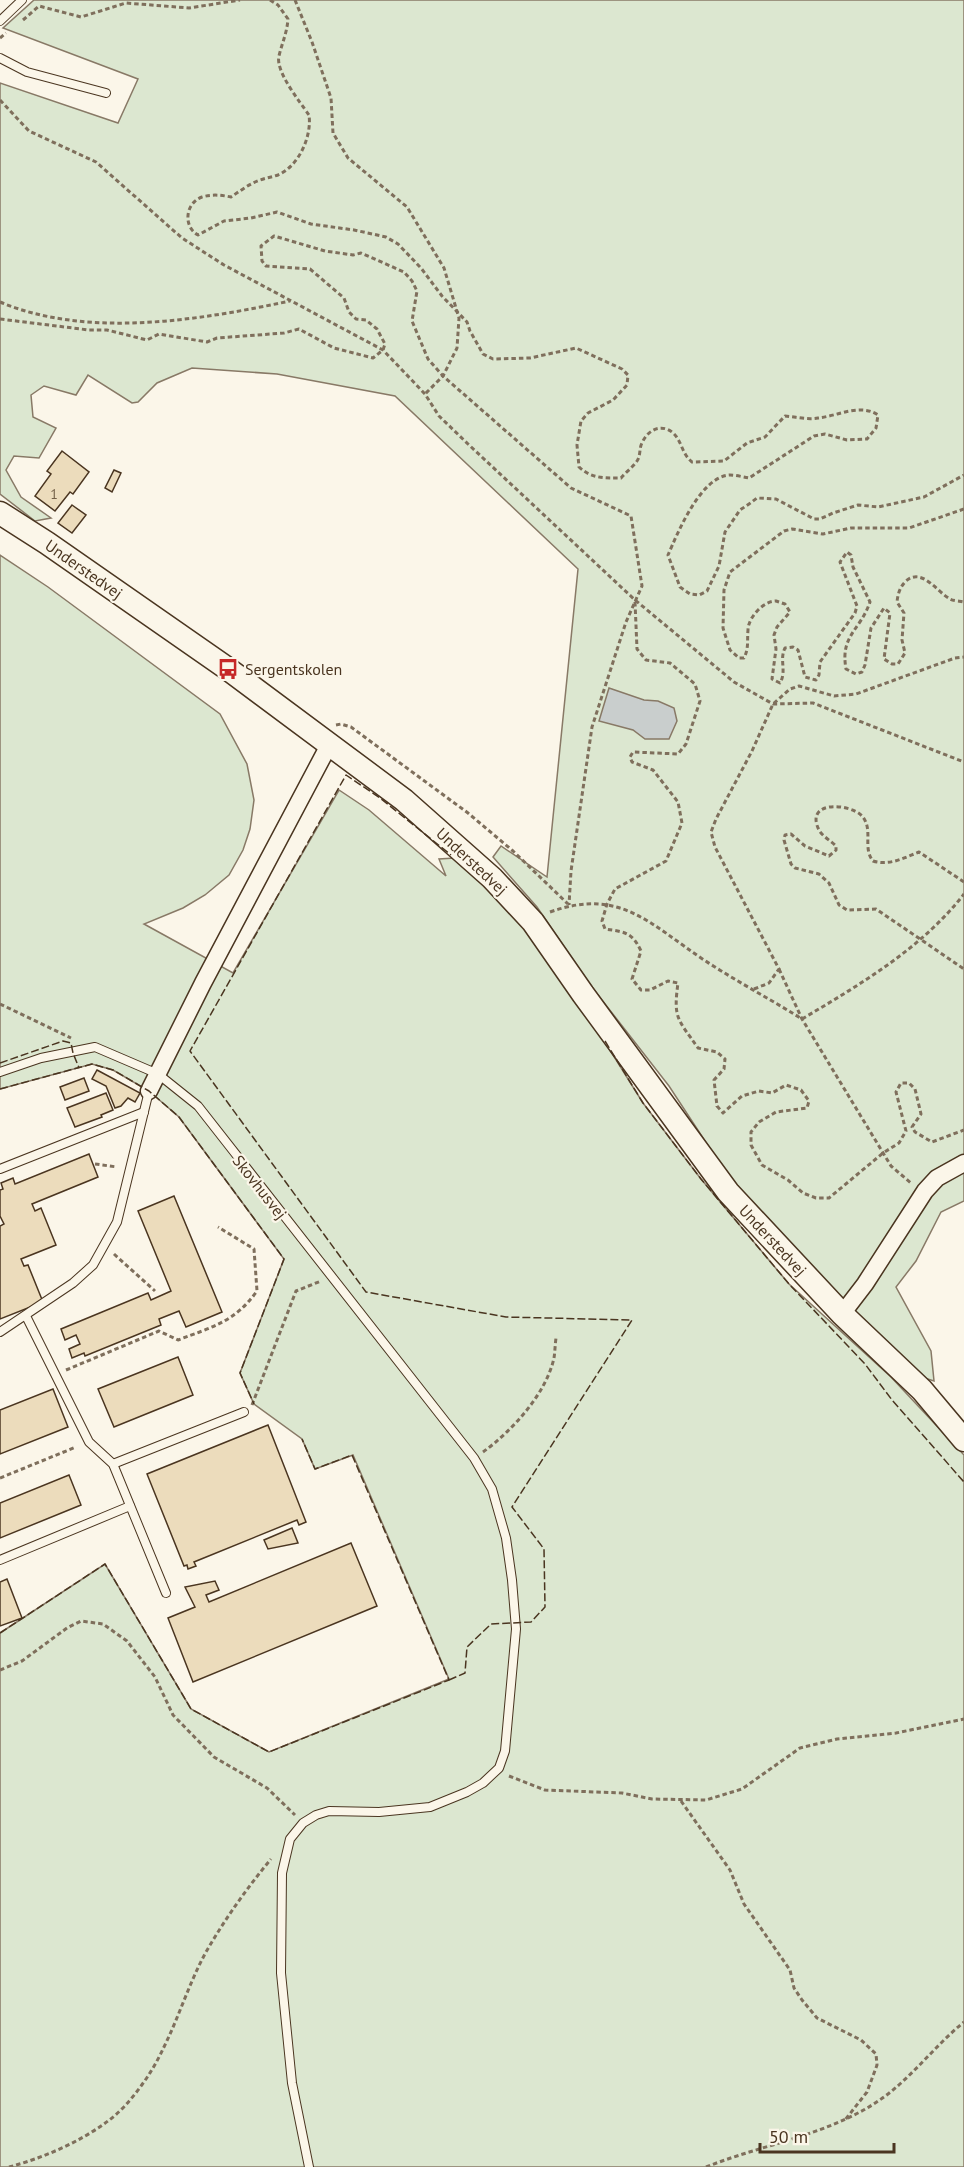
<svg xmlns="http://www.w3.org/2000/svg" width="964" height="2167" font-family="'PT Sans',sans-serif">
	<rect width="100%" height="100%" fill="#fbf6e9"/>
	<g fill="#dce7d0" stroke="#887966" stroke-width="1.5">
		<polygon points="34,0 964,0 964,1201 941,1212 916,1261 896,1287 931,1351 934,1381 918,1376 806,1265 724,1170 669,1086 591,986 537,907 493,857 501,846 547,877 578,569 395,396 277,374 192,368 157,383 138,402 132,403 88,375 76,395 44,386 31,395 33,417 56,428 39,458 14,456 6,470 21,497 51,518 35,521 0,494 0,83 118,123 138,79 3,28"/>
		<polygon points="0,555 48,587 220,714 247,764 254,800 250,829 243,850 229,875 205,895 183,908 144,924 233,973 339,790 369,810 446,876 439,859 455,858 529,930 573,991 643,1103 701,1179 789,1284 891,1377 964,1455 964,2167 0,2167 0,1633 105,1564 191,1709 269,1752 449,1679 353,1455 315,1469 302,1439 254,1404 240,1373 284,1259 179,1117 149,1091 113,1070 92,1064 0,1089"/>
	</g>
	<polygon fill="#c9cecd" stroke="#887966" stroke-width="1.5" points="609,688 644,700 658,701 674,708 677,721 669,739 645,739 633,730 599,721"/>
	<g fill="#ecdcbc" stroke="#4a3520" stroke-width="1.5">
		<polygon points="62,451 89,472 73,494 70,492 55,511 35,496 51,474 47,471"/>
		<polygon points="114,470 121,473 112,492 105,488"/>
		<polygon points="72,505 86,515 72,533 58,523"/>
		<polygon points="97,1070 140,1093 135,1102 128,1098 121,1106 115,1108 106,1086 92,1079"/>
		<polygon points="84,1078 89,1091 65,1100 60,1087"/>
		<polygon points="106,1093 113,1110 101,1115 102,1117 75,1127 67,1108"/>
		<polygon points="89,1154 98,1177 32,1204 35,1211 41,1208 56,1245 21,1259 24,1266 28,1265 43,1302 0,1319 0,1226 4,1224 0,1216 0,1190 3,1189 1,1183 13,1178 15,1184"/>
		<polygon points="174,1196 222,1312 186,1327 179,1311 159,1319 161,1325 85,1356 84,1353 72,1358 69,1349 80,1344 76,1335 65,1340 61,1329 148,1293 151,1300 171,1291 138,1211"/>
		<polygon points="178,1357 193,1395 114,1427 98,1389"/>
		<polygon points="53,1389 68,1427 0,1454 0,1410"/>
		<polygon points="268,1425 306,1522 299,1525 297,1520 194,1562 196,1566 188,1569 187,1565 184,1566 147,1474"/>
		<polygon points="69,1475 81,1505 0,1538 0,1503"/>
		<polygon points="292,1528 298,1543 268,1549 264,1540"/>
		<polygon points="351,1543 377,1606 193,1682 168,1618 195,1607 185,1587 215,1581 219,1590 206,1595 209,1602"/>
		<polygon points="7,1579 22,1618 0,1626 0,1582"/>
	</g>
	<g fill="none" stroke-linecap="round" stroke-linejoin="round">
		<defs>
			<g id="lane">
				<polyline points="0,21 22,0"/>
				<polyline points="0,58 27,72 106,93"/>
				<polyline points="0,1072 41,1058 95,1047 158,1074 198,1106 474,1458 492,1489 506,1538 512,1580 516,1629 505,1751 499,1768 483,1783 467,1792 430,1807 379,1812 329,1811 316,1815 303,1823 290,1839 282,1873 281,1973 292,2083 309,2167"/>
				<polyline points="0,1169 144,1112"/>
				<polyline points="26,1316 89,1442 113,1464 166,1593"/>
				<polyline points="0,1332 73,1283 93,1265 117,1222 149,1091"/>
				<polyline points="113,1464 244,1412"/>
				<polyline points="0,1560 130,1506"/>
			</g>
			<g id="street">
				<polyline points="149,1091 203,983 329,745"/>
				<polyline points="842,1314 865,1284 925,1191 937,1178 964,1163"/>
			</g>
			<polyline id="secondary" points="0,513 47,543 228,669 404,800 492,878 533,922 583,994 728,1192 842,1314 922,1390 964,1440"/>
		</defs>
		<use href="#lane" stroke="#4a3520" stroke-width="10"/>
		<use href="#street" stroke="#4a3520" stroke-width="19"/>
		<use href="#secondary" stroke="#4a3520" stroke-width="25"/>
		<g stroke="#7f6f5c" stroke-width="3" stroke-dasharray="4.5 3" stroke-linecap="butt">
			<path d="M270,0L278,5L288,19C287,33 282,43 279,56C275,71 300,102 309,115C312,136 299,166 278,175C272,177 266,178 260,180C249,184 240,191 231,197C221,195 212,194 202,197C185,203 183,227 198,235L224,221L251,218L277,212L311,224L354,230L386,237L398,244L421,268L442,296L467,322L470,331L483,354L493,359L530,358L576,348L622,369L628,375L627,385L613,400L588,413L581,421L577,445L579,467C592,479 605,478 621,478C626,472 633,467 637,461C641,455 639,448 642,443C647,431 660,423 672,432C682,440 681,453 692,462L724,461L747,443L765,437L785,416C796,417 808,420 818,418C838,416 860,403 878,415L876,428L867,439L847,440L825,434L814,436L749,478C743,477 736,475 730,475C701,476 678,532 668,555L680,587L690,594L699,595L707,591L719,566L725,532L740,510L749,504L757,498L776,499L814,519H820L833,513L858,505L878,507L924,497L964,475"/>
			<polyline points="295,0 312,42 331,98 333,133 348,158 407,207 444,268 459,318 457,348 443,376 425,394"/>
			<polyline points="23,20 39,6 81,17 126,3 189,8 240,0"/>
			<polyline points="0,38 6,33"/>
			<polyline points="0,100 29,131 96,162 182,238 224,265 383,350 425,394 439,416 468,444 635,600 734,682 773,704 813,703 964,762"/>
			<path d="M0,302C88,339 200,320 290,301"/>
			<polyline points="0,319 89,330 107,330 147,340 159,334 207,342 217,338 284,333 299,329 334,348 373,358 383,350 385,344 377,329 366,320 356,319 349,312 344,298 310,269 266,266 262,261 261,246 274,236 325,251 353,255 361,253 404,272 412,281 417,291 412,321 428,359 443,376 571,488 631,516 642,586 626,622 592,727 571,871 569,905"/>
			<path d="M964,509L909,528H851L823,534L792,529L784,531L730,572L724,590L723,628L730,650L739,658H744C749,648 747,641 748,630C748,618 763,601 776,601C779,602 782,603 785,604L790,612L777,627L774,635L776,649L772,679L780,683C787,671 779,660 785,648L793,647L798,650L805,677L816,680L819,675L820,662L855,613L857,606L840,562L847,552L851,555L853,567L870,602C860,631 840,635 846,669L856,674L862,672L865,665L871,628L884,608L890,613L884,659L892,664H898L905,653L902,640L904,613L897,602C898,593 900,587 906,581C922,567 937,592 950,599C954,601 960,601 964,602"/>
			<path d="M635,602L637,649L646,660L670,663L695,684L700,701L686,744L678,754L633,752L630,757L632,762L653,770L678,802L682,823L666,861L615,889L607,904L602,921L605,929C625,932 632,932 641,951L632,979L641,990H650L668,981L678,983C673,1019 678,1019 698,1048L717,1052L725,1059L724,1069L714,1080L717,1106L723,1113L742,1096L759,1091L772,1093L786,1085L801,1090L809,1101L807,1108L776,1112L759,1122L751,1132V1145L762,1165L788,1180L803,1193L816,1198H829L883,1153L899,1143L906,1131L896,1092L901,1083H909L915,1089L921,1114L912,1127L915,1132L932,1142L964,1130"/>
			<polyline points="336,725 341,724 351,727 468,813 513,851 568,904"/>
			<path d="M964,882L919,852C904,858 889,866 873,861C862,847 874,830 862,816C850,803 804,800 819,830C822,836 831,841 836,846V850L829,856L805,846L791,834L785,835L784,840L791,864L795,868L819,874L829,883L839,905L847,910L876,909L964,969"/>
			<path d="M550,912C620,887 650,924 704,960C736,981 770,999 802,1019C861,984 922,948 964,894"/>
			<polyline points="779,969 802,1019 891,1166 911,1183"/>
			<polyline points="754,989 769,983 779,969 715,847 711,832 716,819 752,751 773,704 790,689 799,686 834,696 856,694 955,658 964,657"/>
			<polyline points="0,1004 71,1038"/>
			<polyline points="95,1164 117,1167"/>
			<polyline points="114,1254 155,1291"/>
			<path d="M66,1370L159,1331L178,1340C212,1327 235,1322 257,1291L254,1249L218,1227"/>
			<polyline points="252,1405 296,1291 321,1281"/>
			<path d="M483,1452C512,1431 546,1394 554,1358C555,1352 555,1345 556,1338"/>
			<polyline points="0,1478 76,1447"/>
			<polyline points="0,1670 22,1661 67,1628 81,1621 103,1624 127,1641 155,1677 173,1715 214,1757 267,1788 295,1815"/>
			<polyline points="509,1776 545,1790 622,1793 652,1799 706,1800 742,1789 800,1748 837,1739 896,1733 964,1719"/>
			<polyline points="681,1801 730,1870 744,1904 790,1970 794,1988 802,2000 817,2018 861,2040 876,2054 877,2065 867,2092 845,2120"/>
			<path d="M9,2167C43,2158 80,2142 108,2121C130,2105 152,2073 163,2049C179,2017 189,1983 206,1952C225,1919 247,1888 271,1859"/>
			<path d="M706,2167C766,2143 836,2134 888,2094C915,2073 937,2044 964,2022"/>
		</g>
		<use href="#lane" stroke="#fbf6e9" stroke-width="8"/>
		<use href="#street" stroke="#fbf6e9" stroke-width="16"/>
		<use href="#secondary" stroke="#fbf6e9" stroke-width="22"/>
		<g stroke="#4a3520" stroke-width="1.5" stroke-dasharray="8 3" stroke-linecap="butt">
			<polyline points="605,1041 643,1103 701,1179 789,1284 865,1364 892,1400 964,1482"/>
			<polyline points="0,1063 63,1041 71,1043 73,1053 79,1068"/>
			<polyline points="0,1089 92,1064 113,1070 149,1091 179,1117 284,1259 240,1373 254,1404"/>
			<polyline points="0,1633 105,1564 191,1709 269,1752 449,1680 352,1455 315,1469 302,1439"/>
			<polyline points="449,1680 465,1673 467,1647 491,1624 531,1622 545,1607 544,1549 512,1507 632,1320 506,1317 366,1292 190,1051 346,775 380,798 451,855"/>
		</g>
	</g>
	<defs>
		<symbol id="bus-bare" viewBox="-9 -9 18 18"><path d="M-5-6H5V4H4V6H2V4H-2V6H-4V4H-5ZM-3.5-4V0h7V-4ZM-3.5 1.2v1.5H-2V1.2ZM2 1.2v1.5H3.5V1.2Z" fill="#c62828" stroke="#fbf6e9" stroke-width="2.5" paint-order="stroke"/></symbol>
	</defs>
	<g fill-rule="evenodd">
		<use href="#bus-bare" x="213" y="654" width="30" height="30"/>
	</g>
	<g text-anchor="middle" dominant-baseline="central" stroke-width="4.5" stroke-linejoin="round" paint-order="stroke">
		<g font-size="14" fill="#725f47">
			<text x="54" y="494">1</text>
		</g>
		<g font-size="16" fill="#4a3520" stroke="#fbf6e9">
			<text transform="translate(84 569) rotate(35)">Understedvej</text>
			<text transform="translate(472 861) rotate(43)">Understedvej</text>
			<text transform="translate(260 1187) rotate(52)">Skovhusvej</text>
			<text transform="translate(773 1240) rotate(47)">Understedvej</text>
		</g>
		<g font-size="16" fill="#4a3520" stroke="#fbf6e9" text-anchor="start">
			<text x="245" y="669">Sergentskolen</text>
		</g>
	</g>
	<path d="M760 2143v9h134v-9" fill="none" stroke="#4a3520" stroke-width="3"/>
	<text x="769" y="2143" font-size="18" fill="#4a3520" stroke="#fbf6e9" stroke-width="4.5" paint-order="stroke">50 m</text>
</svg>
